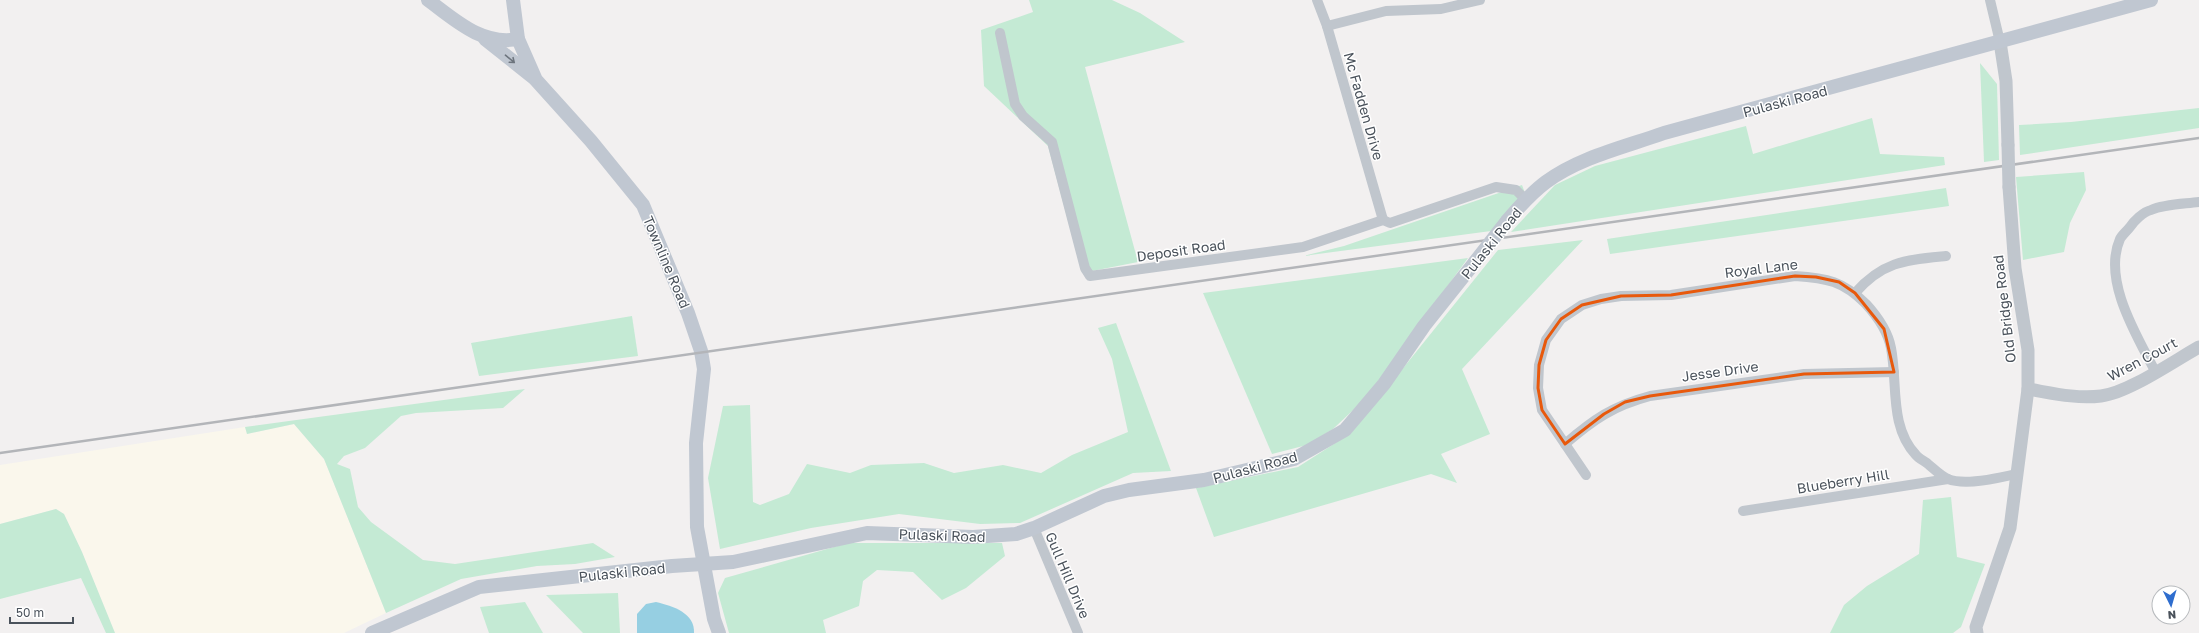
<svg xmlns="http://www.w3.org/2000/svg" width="2199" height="633" font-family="'Golos Text',sans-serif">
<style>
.commercial{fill:#faf7ec}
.green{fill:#c4ead4}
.water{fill:#96cfe2}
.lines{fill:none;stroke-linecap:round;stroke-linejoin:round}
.minor{stroke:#c0c6cd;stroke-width:10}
.tertiary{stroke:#c0c6cd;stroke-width:13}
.secondary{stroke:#c0c7d1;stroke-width:14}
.rail{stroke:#b3b5b9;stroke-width:2.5}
.tertiary-bridge{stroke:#c0c6cd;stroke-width:13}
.secondary-bridge{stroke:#c0c7d1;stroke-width:14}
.oneway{stroke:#6d757e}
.marked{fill:none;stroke:#e8590c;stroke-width:3;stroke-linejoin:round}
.labels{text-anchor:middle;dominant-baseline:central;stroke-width:3;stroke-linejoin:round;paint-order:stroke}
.street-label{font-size:14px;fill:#4a525b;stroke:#fff}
</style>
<rect width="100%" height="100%" fill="#f2f0f0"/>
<polygon class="commercial" points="294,424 324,459 386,613 344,633 115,633 82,552 64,514 56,509 0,524 0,465 245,427 247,434"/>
<g class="green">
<polygon points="1029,0 1112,0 1140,13 1185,42 1085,67 1138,262 1082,273 1048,146 984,86 981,30 1033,12"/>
<polygon points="1980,63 1997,84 1999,160 1984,162"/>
<polygon points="2199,108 2199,128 2020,155 2019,125 2071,122"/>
<polygon points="1872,118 1880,154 1944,157 1945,165 1511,232 1555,185 1595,166 1746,126 1753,154"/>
<polygon points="2084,172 2086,190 2070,223 2064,252 2023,260 2016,177"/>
<polygon points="1522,185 1525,193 1491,231 1303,256 1344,246"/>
<polygon points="1946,188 1949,206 1610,254 1607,239"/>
<polygon points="1583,240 1462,369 1490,434 1441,454 1457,483 1431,474 1214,537 1196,488 1298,467 1351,433 1498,250"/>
<polygon points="1468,258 1366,398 1333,429 1307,445 1272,454 1203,293"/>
<polygon points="632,316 638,356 479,376 471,343"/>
<polygon points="1116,323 1171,471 1133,473 1020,523 980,524 899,514 811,528 720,549 708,478 723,406 750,405 753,502 760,505 789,494 807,464 850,473 871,465 924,463 954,473 1003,465 1041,473 1072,455 1128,432 1112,359 1098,328"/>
<polygon points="525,389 503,408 416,413 401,416 365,448 344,456 337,464 350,469 358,507 371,522 423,560 455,564 593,543 615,557 575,564 537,566 461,579 386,613 324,459 294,424 247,434 245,427"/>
<polygon points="1951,497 1957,557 1985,564 1961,627 1953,633 1830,633 1844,605 1867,586 1919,554 1923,500"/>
<polygon points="56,509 64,514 82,552 115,633 106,633 81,578 0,599 0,524"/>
<polygon points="848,543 1002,543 1005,556 966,588 942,600 913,572 877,570 863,581 859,606 823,620 826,633 729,633 718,593 725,578"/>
<polygon points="618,593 620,633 583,633 546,595"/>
<polygon points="525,602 543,633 489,633 480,607"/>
</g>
<path class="water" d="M656 602C673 606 695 613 694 633H637V614L646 604Z"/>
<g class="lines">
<g class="minor">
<polyline points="1317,0 1327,26 1383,220"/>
<polyline points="1990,0 2000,42"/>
<polyline points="1327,26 1386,11 1441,9 1480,0"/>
<polyline points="1000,33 1015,104 1023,116 1052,142 1085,268 1090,276 1303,247 1383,220 1390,223 1496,187 1516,190 1526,200"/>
<path d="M1855 293C1883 261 1906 260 1946 256"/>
<path d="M2155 371C2137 336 2102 280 2120 239 2122 235 2127 231 2130 227 2134 221 2143 212 2151 210 2165 204 2184 204 2199 202"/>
<path d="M1565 444C1594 419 1613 406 1650 396L1804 374 1894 372"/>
<path d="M1586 475 1542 410 1538 388 1539 365 1546 340 1561 319 1582 305 1601 299 1621 296 1671 295 1795 276C1827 278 1843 281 1866 304 1877 316 1888 332 1891 348 1898 384 1889 426 1916 455 1919 459 1925 461 1928 464 1934 469 1941 476 1948 479 1965 486 1999 478 2016 474"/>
<polyline points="1743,511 1948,479"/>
<polyline points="1034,528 1078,633"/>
</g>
<g class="tertiary">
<polyline points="2000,42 2006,81 2008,145"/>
<path d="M2028 389C2052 393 2076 399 2101 396 2128 393 2174 361 2199 347"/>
<polyline points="1977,633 1976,627 2010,528 2028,389 2028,350 2015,268 2009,187"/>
</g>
<g class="secondary">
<path d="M428 0C455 20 482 46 518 39"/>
<polyline points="513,0 518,39 536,80 591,141 643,205 688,313 701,351 704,369 696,443 697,527 714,619 719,633"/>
<polyline points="485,39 534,78"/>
<path d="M1507 221C1518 208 1531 193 1546 182 1580 157 1625 147 1664 133L2151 0"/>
<polyline points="372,633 479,587 672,566 733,562 867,533 973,537 1016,534 1034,528 1104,496 1129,490 1204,480 1294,459 1345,430 1384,384 1424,326 1475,262"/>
</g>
<polyline class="rail" points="0,453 2199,138"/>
<polyline class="tertiary-bridge" points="2008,145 2009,187"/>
<polyline class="secondary-bridge" points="1475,262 1507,221"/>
</g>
<defs><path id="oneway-shaft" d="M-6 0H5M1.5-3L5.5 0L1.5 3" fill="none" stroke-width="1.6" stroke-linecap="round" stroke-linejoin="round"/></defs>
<use class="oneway" href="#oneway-shaft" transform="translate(510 59) rotate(40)"/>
<path class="marked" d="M1795 276 1816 277 1839 282 1855 293 1884 329 1894 372 1804 374 1650 396 1625 402 1604 414 1565 444 1542 410 1538 388 1539 365 1546 340 1561 319 1582 305 1621 296 1671 295Z"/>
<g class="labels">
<g class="street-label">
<text transform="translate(1785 101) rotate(-15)">Pulaski Road</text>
<text transform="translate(1364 106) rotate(74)">Mc Fadden Drive</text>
<text transform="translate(1491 243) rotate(-51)">Pulaski Road</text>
<text transform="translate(1181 250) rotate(-8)">Deposit Road</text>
<text transform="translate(667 262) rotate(67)">Townline Road</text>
<text transform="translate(1761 268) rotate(-7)">Royal Lane</text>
<text transform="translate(2004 309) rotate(-97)">Old Bridge Road</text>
<text transform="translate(2142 359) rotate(-28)">Wren Court</text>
<text transform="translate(1720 371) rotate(-8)">Jesse Drive</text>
<text transform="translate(1255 467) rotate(-15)">Pulaski Road</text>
<text transform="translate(1843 481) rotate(-9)">Blueberry Hill</text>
<text transform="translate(942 535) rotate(2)">Pulaski Road</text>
<text transform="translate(622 572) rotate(-6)">Pulaski Road</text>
<text transform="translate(1068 575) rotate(67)">Gull Hill Drive</text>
</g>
</g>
<g transform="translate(2171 605) rotate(175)"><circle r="19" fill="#ffffff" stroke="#b7babd"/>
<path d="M0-3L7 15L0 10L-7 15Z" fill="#2e6dce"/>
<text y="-6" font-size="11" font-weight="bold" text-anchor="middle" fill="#4a525b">N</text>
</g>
<path d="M10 617v6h63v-6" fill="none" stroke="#4a525b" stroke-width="2"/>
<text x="16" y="617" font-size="12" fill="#4a525b" stroke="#ffffff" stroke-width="3" paint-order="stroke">50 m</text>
</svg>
